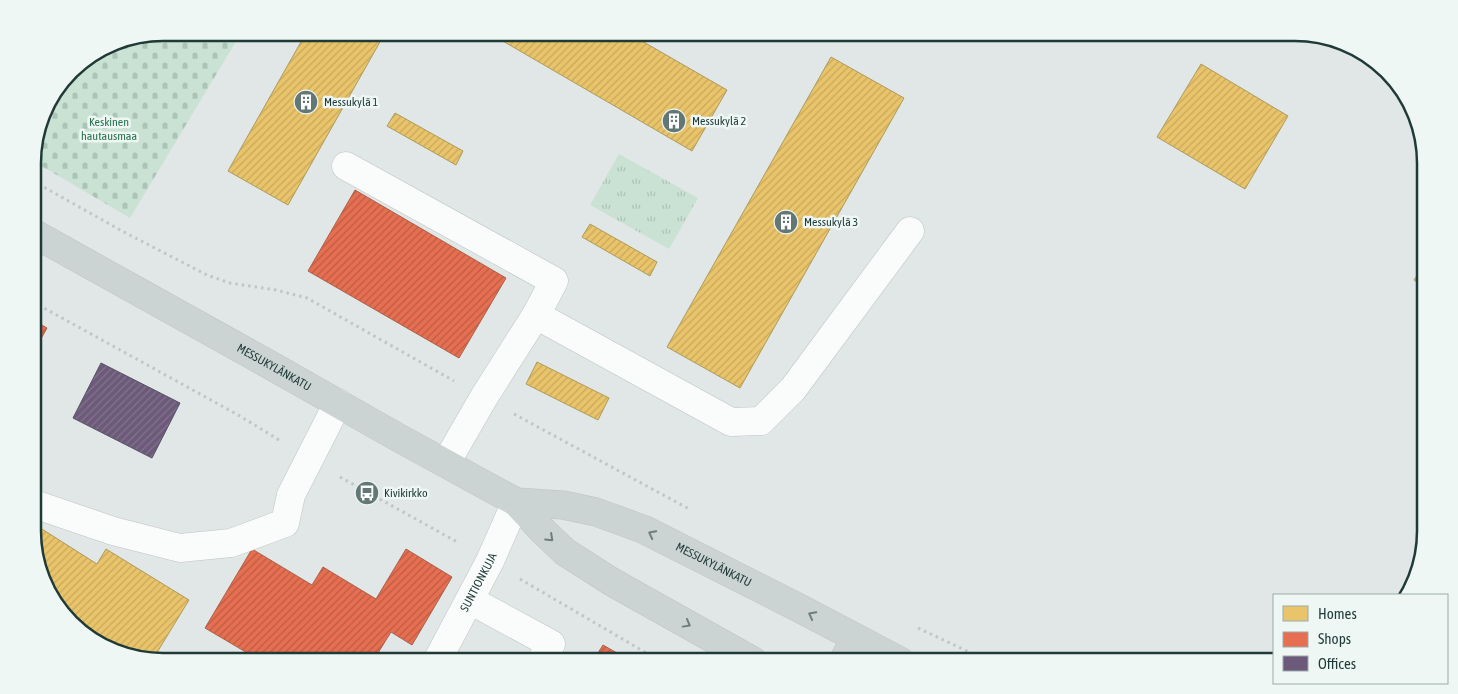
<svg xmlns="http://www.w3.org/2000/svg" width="1458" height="694" font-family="'Asap Condensed',sans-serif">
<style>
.grass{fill:url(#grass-tufts)}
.cemetery{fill:url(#cemetery-stones)}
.homes{fill:url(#homes-hatch);stroke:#ac9b5b}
.shops{fill:url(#shops-hatch);stroke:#ab5f49}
.offices{fill:url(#offices-hatch);stroke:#565066}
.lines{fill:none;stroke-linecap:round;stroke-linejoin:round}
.minor-casing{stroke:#bec4c3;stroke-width:29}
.major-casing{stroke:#bbc4c3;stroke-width:29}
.path{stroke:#bfc7c6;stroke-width:3;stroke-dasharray:2.5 4;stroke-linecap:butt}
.minor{stroke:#fafbfb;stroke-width:28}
.major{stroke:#ccd4d3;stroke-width:28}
.oneway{stroke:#6d7f7d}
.labels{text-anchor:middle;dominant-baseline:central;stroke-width:5;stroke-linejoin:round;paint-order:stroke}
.poi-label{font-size:12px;fill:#1f3a37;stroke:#eef7f4;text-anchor:start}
.park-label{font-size:12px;fill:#277350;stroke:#eef7f4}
.street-label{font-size:12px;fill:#1f3a37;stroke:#eef7f4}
.rim{fill:none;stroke:#1f3a37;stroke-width:2.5}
</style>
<defs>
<pattern id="grass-tufts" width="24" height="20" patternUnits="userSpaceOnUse" patternTransform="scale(1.25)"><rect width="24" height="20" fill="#c9e2d4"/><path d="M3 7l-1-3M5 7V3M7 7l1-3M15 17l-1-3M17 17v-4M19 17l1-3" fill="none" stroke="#acc3b7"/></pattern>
<pattern id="cemetery-stones" width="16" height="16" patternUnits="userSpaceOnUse" patternTransform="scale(1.25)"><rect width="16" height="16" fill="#c9e2d4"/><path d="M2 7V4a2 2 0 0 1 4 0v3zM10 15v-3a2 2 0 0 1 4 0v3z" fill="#acc3b7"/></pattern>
<pattern id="homes-hatch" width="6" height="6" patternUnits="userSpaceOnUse" patternTransform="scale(1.25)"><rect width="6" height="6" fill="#e9c46a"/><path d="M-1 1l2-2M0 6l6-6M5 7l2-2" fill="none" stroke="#c7a95c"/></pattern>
<pattern id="shops-hatch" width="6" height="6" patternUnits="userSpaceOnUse" patternTransform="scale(1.25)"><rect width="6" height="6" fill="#e76f51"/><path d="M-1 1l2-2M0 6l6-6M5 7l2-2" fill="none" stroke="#bb5c44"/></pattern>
<pattern id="offices-hatch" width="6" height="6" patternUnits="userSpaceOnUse" patternTransform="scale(1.25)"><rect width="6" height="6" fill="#6d597a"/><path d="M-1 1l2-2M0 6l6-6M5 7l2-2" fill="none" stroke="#81748c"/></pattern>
</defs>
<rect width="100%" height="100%" fill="#e1e7e6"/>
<polygon class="grass" points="619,154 698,198 669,249 590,205"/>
<polygon class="cemetery" points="164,33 241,33 130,218 33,161 33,155 46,106 77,65 114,42"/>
<g class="homes">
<polygon points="306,33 385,33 288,205 228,171"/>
<polygon points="489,33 628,33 727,90 692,151"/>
<polygon points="831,57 904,98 740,388 667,347"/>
<polygon points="1201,64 1288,116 1245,189 1157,137"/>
<polygon points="395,113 463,151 456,165 387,126"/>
<polygon points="590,224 657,262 650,276 582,237"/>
<polygon points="1425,264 1425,288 1414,280"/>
<polygon points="537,362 609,398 598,420 526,384"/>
<polygon points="34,524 97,564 106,549 189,600 153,659 129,655 71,619 60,610 34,548"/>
</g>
<g class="shops">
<polygon points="355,190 506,278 459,358 308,271"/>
<polygon points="33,320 47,328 33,353"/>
<polygon points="252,549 312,585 323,567 376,599 406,549 452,577 412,645 391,632 373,661 261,661 205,628"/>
<polygon points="603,645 631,661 593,661"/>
</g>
<polygon class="offices" points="101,363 180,403 152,458 73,418"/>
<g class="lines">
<g class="minor-casing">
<g id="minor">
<polyline points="346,166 554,281 536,315"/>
<polyline points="446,463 484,397 536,315 731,422 761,421 793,389 910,231"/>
<polyline points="34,504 113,531 180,548 231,543 285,523 291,495 338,403"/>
<polyline points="470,600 551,644 541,661"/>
<path id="s1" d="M437 661 490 561 516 502"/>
</g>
</g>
<g class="major-casing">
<g id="major">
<path id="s2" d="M33 233 270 365 399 438 516 502 544 532 565 552 612 582 753 661"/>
<path id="s3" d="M516 502 563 505 596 512 645 530 801 609 900 661"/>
<polyline points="843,661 856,638"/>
</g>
</g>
<g class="path">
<polyline points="33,181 122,231 207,275 230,283 276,290 307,298 454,381"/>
<polyline points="33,302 240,416 279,440"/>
<polyline points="514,414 691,510"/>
<polyline points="340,477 459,543"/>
<polyline points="520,579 660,661"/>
<polyline points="918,628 988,661"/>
</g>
<use href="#minor" class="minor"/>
<use href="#major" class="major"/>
</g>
<defs><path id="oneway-chevron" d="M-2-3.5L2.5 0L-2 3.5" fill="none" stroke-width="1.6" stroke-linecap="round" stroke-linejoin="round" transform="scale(1.25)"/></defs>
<g class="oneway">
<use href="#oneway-chevron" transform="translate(652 534) rotate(-153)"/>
<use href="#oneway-chevron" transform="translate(550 538) rotate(43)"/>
<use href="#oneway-chevron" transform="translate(812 615) rotate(-152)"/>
<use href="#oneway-chevron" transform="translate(687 624) rotate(29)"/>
</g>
<defs>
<g id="building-disc" transform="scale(1.25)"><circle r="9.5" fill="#637774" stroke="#eef7f4"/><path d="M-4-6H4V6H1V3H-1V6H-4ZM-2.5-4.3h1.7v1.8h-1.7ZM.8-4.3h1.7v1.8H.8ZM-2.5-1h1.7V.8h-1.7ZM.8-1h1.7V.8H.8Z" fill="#fff"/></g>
<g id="bus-disc" transform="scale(1.25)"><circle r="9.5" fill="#637774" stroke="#eef7f4"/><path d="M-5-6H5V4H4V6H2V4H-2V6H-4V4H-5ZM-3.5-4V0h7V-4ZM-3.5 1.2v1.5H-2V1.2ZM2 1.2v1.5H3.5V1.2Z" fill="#fff"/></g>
</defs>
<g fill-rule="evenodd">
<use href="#building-disc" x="306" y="102"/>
<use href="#building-disc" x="674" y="121"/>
<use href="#building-disc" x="786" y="222"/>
<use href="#bus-disc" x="367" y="493"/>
</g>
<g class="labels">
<g class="poi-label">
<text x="324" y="102">Messukylä 1</text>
<text x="692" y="121">Messukylä 2</text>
<text x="804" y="222">Messukylä 3</text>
<text x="384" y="493">Kivikirkko</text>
</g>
<g class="park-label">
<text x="109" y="122">Keskinen<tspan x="109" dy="14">hautausmaa</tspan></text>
</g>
<g class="street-label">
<text stroke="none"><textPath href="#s2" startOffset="276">MESSUKYLÄNKATU</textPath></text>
<text stroke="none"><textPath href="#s3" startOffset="210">MESSUKYLÄNKATU</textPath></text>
<text stroke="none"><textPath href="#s1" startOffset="89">SUNTIONKUJA</textPath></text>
</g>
</g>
<path d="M0 0H1458V694H0ZM163 41H1295A122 122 0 0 1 1417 163V531A122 122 0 0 1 1295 653H163A122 122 0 0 1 41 531V163A122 122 0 0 1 163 41Z" fill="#eef7f4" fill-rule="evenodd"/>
<path class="rim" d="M163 41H1295A122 122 0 0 1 1417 163V531A122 122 0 0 1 1295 653H163A122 122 0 0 1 41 531V163A122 122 0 0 1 163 41Z"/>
<rect x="1273" y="594" width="175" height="90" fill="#eef7f4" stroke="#9baba8"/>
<rect x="1283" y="606" width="25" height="15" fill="#e9c46a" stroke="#9baba8"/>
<text x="1318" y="619" font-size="15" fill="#1f3a37">Homes</text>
<rect x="1283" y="632" width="25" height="15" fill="#e76f51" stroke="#9baba8"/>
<text x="1318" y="644" font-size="15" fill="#1f3a37">Shops</text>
<rect x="1283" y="656" width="25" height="15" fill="#6d597a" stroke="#9baba8"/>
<text x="1318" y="669" font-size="15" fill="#1f3a37">Offices</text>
</svg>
